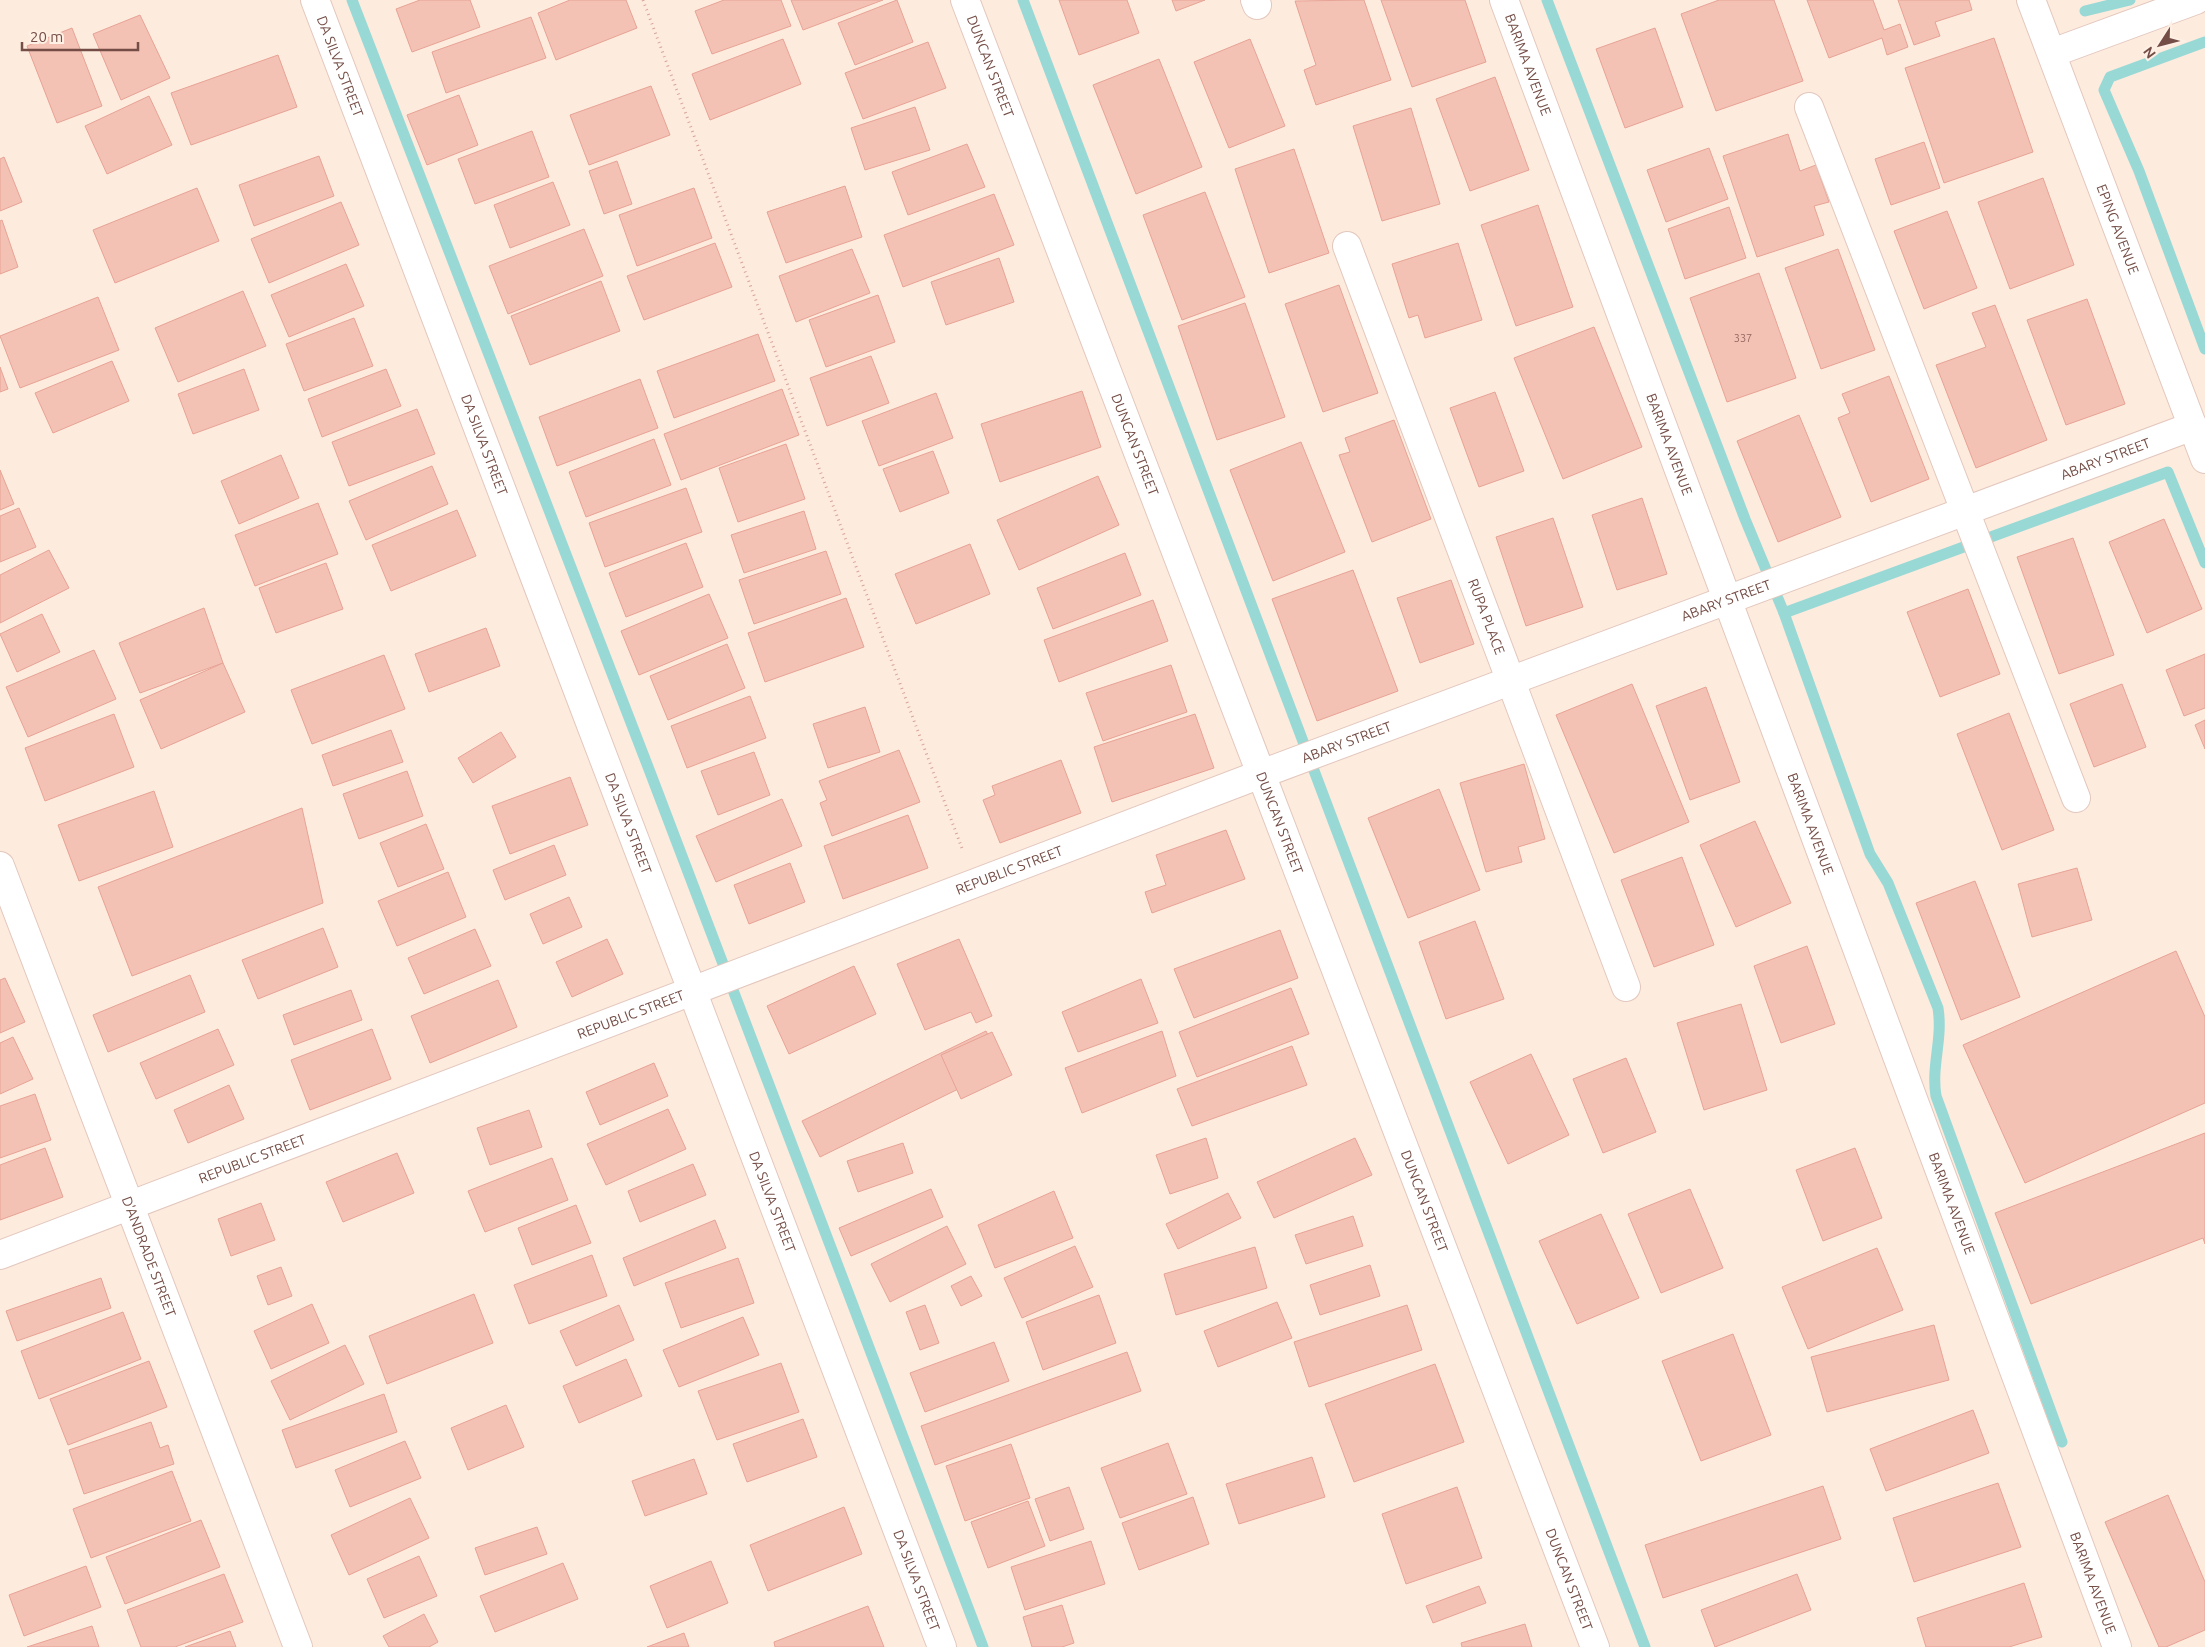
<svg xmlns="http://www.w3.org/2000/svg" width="2205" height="1647" font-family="Ubuntu,sans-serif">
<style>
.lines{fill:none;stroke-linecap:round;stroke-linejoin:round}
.stream{stroke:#98d9d6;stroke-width:11}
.building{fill:#f4c1b5;stroke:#e7a394}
.minor-casing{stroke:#e3c7bd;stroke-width:30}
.tertiary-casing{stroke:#e3c7bd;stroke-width:30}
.path{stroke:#d8a498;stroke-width:3;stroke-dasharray:1 4;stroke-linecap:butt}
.minor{stroke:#fff;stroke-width:28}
.tertiary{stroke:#fff;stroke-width:28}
.labels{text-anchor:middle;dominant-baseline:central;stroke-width:4;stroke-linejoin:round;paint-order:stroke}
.number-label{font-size:11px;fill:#946a62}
.street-label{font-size:14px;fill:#744d46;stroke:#fff0e5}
</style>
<rect width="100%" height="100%" fill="#fdebde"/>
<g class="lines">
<g class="stream">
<polyline points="352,0 650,772 983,1647"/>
<polyline points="1023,0 1645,1647"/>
<polyline points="1547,0 1745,519 1784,613"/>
<polyline points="2085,11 2130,0"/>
<polyline points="2205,42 2110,77 2104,90 2139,171 2205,349"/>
<path d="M2062 1442 1936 1096C1931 1065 1943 1040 1938 1008L1888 883 1870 854 1784 613 2168 472 2205 563"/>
</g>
</g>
<g class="building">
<polygon points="420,0 470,0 480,27 412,52 396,9"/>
<polygon points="570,0 626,0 637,28 556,60 538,13"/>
<polygon points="724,0 781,0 791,26 712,54 695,11"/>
<polygon points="791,0 883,0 803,30"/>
<polygon points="897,0 913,42 855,65 838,23"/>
<polygon points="1059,0 1127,0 1139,33 1079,55"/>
<polygon points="1172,0 1205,0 1176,11"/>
<polygon points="1364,0 1391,80 1316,105 1304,70 1316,65 1295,1"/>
<polygon points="1381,0 1465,0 1486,62 1412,87"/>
<polygon points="1719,0 1774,0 1803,81 1716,111 1681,14"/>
<polygon points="1807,0 1873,0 1884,30 1900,24 1908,47 1887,55 1882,38 1829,58"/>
<polygon points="1898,0 1969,0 1972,10 1935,22 1940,36 1914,45"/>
<polygon points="140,15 170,78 121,100 93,34"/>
<polygon points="531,17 546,58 446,93 432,52"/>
<polygon points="72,28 102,106 57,123 27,46"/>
<polygon points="1655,28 1683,107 1625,128 1596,49"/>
<polygon points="1994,38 2033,152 1944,183 1905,68"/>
<polygon points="783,39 801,84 710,120 692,74"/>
<polygon points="1250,39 1285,126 1229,148 1194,62"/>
<polygon points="928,42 946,88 863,119 845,73"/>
<polygon points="278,55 297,107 191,145 171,93"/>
<polygon points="1159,59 1202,167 1136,194 1093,85"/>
<polygon points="1495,77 1529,170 1470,191 1436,99"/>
<polygon points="651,86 670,135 589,165 570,115"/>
<polygon points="459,95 478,145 427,165 407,115"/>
<polygon points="149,96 172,145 107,174 85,126"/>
<polygon points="915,107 930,150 865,170 851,128"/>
<polygon points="1411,108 1440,204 1382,221 1353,126"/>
<polygon points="532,131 549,177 475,204 458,159"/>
<polygon points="1788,134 1800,171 1816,165 1829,202 1814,206 1824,235 1757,257 1723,156"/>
<polygon points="1924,142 1940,188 1891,205 1875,159"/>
<polygon points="967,144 985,187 908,215 892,172"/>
<polygon points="1709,148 1728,199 1666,222 1647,170"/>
<polygon points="1294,149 1329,253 1269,273 1235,169"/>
<polygon points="319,156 334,196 254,226 239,185"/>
<polygon points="4,157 22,202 0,211 0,159"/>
<polygon points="617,161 632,204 604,214 589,171"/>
<polygon points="2043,178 2074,265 2010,289 1978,202"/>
<polygon points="553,182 570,225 510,248 494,205"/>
<polygon points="845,186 862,237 786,263 767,212"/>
<polygon points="197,188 219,241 115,283 93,230"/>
<polygon points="694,188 712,238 637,266 619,215"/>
<polygon points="1205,192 1245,297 1182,320 1143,215"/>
<polygon points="994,194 1014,245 903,287 884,235"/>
<polygon points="341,202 359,245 269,283 251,239"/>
<polygon points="1538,205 1573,307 1516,326 1481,225"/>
<polygon points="1729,207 1746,258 1685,279 1668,229"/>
<polygon points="1947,211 1977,288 1924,309 1894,231"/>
<polygon points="2,220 18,267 0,274 0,221"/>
<polygon points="584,229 603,276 508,314 489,266"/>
<polygon points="715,243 732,287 644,320 627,276"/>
<polygon points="1458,243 1482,320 1425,338 1418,315 1409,318 1392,264"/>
<polygon points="852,249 870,293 796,322 779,276"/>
<polygon points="1838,249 1875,350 1821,369 1785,268"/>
<polygon points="999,258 1014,302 946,325 931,282"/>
<polygon points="346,264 364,306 289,337 271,295"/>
<polygon points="1759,273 1796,378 1727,402 1690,298"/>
<polygon points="601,281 620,331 530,365 511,316"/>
<polygon points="1339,285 1378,393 1323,412 1285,304"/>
<polygon points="243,291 266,346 178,382 155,328"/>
<polygon points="878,295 895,342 826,367 809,320"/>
<polygon points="98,297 119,350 20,388 0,336"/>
<polygon points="2087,299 2125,404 2066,425 2027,320"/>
<polygon points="1245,303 1285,417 1217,440 1178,326"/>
<polygon points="1995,305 2047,440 1976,468 1936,365 1986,347 1972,313"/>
<polygon points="354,318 373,366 304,391 286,344"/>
<polygon points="1594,327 1642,447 1563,479 1514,358"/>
<polygon points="758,334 775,381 674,418 657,371"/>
<polygon points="871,356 889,403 827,426 810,378"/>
<polygon points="112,361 129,401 53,433 35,393"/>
<polygon points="0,367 8,389 0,392"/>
<polygon points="244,369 259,410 193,434 178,394"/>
<polygon points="386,369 401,406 322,437 308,399"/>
<polygon points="1889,376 1929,479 1871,502 1838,418 1850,413 1842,394"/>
<polygon points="640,379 658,428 557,466 539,417"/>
<polygon points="782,389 799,435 681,480 664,434"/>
<polygon points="1082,391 1101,447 1000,482 981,424"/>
<polygon points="1495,392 1524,471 1479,487 1450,408"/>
<polygon points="936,393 953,438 879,466 862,421"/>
<polygon points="417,409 435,454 349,486 332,442"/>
<polygon points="1799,415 1841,517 1778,542 1737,441"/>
<polygon points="1394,420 1431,519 1372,542 1339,455 1350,452 1345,438"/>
<polygon points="654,439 671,485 586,517 569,472"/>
<polygon points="1301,442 1345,552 1273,581 1230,470"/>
<polygon points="786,444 805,499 738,522 719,468"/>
<polygon points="933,451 949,493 900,512 883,469"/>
<polygon points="281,455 299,498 239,524 221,481"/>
<polygon points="432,466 448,504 366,540 349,501"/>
<polygon points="0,470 14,504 0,510"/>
<polygon points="1098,476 1119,525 1019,570 997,520"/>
<polygon points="686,488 702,532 605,567 589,523"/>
<polygon points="1642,498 1667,574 1617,590 1592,515"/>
<polygon points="318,503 338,554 255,586 235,535"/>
<polygon points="19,508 36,547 0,562 0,516"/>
<polygon points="457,510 476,556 391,591 372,545"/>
<polygon points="804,511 816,549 744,573 731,535"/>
<polygon points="1553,518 1583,607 1526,626 1496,537"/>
<polygon points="2164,519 2202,609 2147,633 2109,542"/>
<polygon points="2073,538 2114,655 2059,674 2017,557"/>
<polygon points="686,543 703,587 626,617 609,573"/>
<polygon points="970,544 990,594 916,624 895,574"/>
<polygon points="49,550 69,588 0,623 0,575"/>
<polygon points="826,551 841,594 754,624 739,580"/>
<polygon points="1125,553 1141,595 1053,629 1037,588"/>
<polygon points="326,563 343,609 276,633 259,588"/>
<polygon points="1353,570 1398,691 1317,721 1272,599"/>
<polygon points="1451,580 1474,644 1420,663 1397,598"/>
<polygon points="1968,589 2000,674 1940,697 1907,612"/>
<polygon points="709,594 728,638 639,675 621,631"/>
<polygon points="846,598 864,647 765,682 748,633"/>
<polygon points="1153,600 1168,641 1059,682 1044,640"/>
<polygon points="204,608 223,663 140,693 119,643"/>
<polygon points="42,614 60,652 17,672 0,634"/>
<polygon points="486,628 500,666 429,692 415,654"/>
<polygon points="727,644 745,688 668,720 650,676"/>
<polygon points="94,650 116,699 28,737 6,687"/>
<polygon points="2205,654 2205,708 2184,716 2166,670"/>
<polygon points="384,655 405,709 312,744 291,690"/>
<polygon points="223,663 245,712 161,749 140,700"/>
<polygon points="1171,665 1187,712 1103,741 1086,693"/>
<polygon points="1632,684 1689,822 1614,853 1556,715"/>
<polygon points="2122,684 2146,747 2094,767 2070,704"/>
<polygon points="1706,687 1740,782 1690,800 1656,706"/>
<polygon points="750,696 766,738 687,768 671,726"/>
<polygon points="865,707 880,752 828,768 813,724"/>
<polygon points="2009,713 2054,830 2002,850 1957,734"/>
<polygon points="114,714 134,767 45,801 25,748"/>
<polygon points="1195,714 1214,768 1112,802 1094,747"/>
<polygon points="2205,720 2205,749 2195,725"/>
<polygon points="391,730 403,762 333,786 322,755"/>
<polygon points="501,732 516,757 473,783 458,758"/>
<polygon points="899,750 920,802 832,836 820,803 827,800 819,781"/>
<polygon points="754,752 770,795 718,815 701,771"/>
<polygon points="1061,760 1081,813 1000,843 983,800 995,795 992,786"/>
<polygon points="1524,764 1545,839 1518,847 1522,862 1486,872 1460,783"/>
<polygon points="407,771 423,816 359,839 343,794"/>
<polygon points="570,777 588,825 510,854 492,806"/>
<polygon points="1439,789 1480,890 1408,918 1368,818"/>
<polygon points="154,791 173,847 79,881 58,825"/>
<polygon points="782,799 802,846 716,882 696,836"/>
<polygon points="302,808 323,903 132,976 98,887"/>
<polygon points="908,815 928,868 843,899 824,846"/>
<polygon points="1755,821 1791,903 1736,927 1700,845"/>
<polygon points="426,824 444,869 398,887 380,843"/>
<polygon points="1226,830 1245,879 1152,913 1145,892 1166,885 1156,855"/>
<polygon points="554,845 566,875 505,900 493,870"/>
<polygon points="1682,857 1714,945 1654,967 1621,880"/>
<polygon points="790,863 805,902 749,924 734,885"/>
<polygon points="2077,868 2092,920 2032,937 2018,884"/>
<polygon points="448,872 466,917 397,946 378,901"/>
<polygon points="1975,881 2020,997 1961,1020 1916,903"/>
<polygon points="569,897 582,927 543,944 530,914"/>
<polygon points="1475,921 1504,999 1446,1019 1419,942"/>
<polygon points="323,928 338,967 258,999 242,960"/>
<polygon points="475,929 491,966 424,994 408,958"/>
<polygon points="1280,930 1298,978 1194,1018 1174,969"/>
<polygon points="607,939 623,974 572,997 556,962"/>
<polygon points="959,939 992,1016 976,1023 971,1012 925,1030 897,964"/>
<polygon points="1807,946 1835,1024 1781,1043 1754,966"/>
<polygon points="2176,951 2205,1017 2205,1103 2025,1183 1963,1045"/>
<polygon points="854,966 876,1014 789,1054 767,1006"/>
<polygon points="190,975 205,1012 108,1052 93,1015"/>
<polygon points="5,978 25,1022 0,1033 0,980"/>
<polygon points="1141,979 1158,1023 1078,1052 1062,1012"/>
<polygon points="498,980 517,1027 430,1063 411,1016"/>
<polygon points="1291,988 1309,1034 1197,1077 1179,1032"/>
<polygon points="351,990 362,1020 294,1045 283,1015"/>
<polygon points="1741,1004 1767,1090 1704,1110 1677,1023"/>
<polygon points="218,1029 234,1065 156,1099 140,1063"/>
<polygon points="372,1029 391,1079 310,1110 291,1060"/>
<polygon points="986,1031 1003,1067 820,1157 802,1121"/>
<polygon points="1162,1031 1176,1076 1082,1113 1065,1068"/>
<polygon points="992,1032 1012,1075 961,1099 941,1055"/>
<polygon points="13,1037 33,1079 0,1094 0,1043"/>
<polygon points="1292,1046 1307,1085 1192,1126 1177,1089"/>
<polygon points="1531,1054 1569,1135 1508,1164 1470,1082"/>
<polygon points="1626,1058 1656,1132 1603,1153 1573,1079"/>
<polygon points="654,1063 668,1096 600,1125 586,1092"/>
<polygon points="229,1085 244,1119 188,1143 174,1110"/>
<polygon points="35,1094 51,1140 0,1158 0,1106"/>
<polygon points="668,1109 686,1149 606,1185 587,1144"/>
<polygon points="529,1110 542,1147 490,1165 477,1128"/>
<polygon points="2205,1133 2205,1244 2203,1238 2031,1304 1995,1213"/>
<polygon points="1206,1138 1218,1178 1170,1194 1156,1155"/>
<polygon points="1355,1138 1372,1175 1274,1218 1257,1182"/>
<polygon points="903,1143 913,1173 858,1192 847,1161"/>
<polygon points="45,1148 63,1197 0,1220 0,1165"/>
<polygon points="1855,1148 1882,1218 1823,1241 1796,1170"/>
<polygon points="397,1153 414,1193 343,1222 326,1182"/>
<polygon points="552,1158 568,1200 485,1232 468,1191"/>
<polygon points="693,1164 706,1195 640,1222 628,1191"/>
<polygon points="931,1189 943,1217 851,1256 839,1228"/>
<polygon points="1690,1189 1723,1268 1661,1293 1628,1214"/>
<polygon points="1054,1191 1073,1238 995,1268 978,1225"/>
<polygon points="1228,1193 1241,1218 1178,1249 1166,1224"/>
<polygon points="261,1203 275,1240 231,1256 218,1219"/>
<polygon points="576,1205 591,1243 532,1265 518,1228"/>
<polygon points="1601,1214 1639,1298 1577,1324 1539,1241"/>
<polygon points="1353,1216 1363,1246 1306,1264 1295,1235"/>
<polygon points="715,1220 726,1248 634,1286 623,1258"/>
<polygon points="947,1226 966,1264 890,1302 871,1264"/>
<polygon points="1075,1246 1093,1287 1022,1318 1004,1278"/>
<polygon points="1255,1247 1267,1288 1176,1315 1164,1274"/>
<polygon points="1877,1248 1903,1310 1808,1349 1782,1287"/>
<polygon points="592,1255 607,1296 529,1324 514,1285"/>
<polygon points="738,1258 754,1303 681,1328 665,1283"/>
<polygon points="1370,1265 1380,1296 1320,1315 1310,1285"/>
<polygon points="281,1267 292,1296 268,1305 257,1276"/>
<polygon points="971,1276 982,1296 961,1306 951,1286"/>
<polygon points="101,1278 111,1308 17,1341 6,1311"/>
<polygon points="474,1294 493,1343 387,1384 369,1336"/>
<polygon points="1099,1295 1116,1343 1043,1370 1026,1322"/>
<polygon points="1277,1302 1292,1338 1218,1367 1204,1331"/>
<polygon points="312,1304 329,1343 271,1369 254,1331"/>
<polygon points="619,1305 634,1340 576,1366 560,1331"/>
<polygon points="925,1305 939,1343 920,1350 906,1312"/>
<polygon points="1407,1305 1422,1350 1309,1387 1294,1342"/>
<polygon points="123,1312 141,1359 39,1399 21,1351"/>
<polygon points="743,1317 759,1355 679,1387 663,1350"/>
<polygon points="1934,1325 1949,1380 1827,1412 1811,1357"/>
<polygon points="1733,1334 1771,1435 1701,1461 1662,1361"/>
<polygon points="994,1342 1009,1381 925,1412 910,1373"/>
<polygon points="345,1345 364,1384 290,1420 271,1381"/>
<polygon points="1127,1352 1141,1391 935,1465 921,1426"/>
<polygon points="626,1359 642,1396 579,1423 563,1386"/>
<polygon points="149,1361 167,1407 68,1445 50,1399"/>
<polygon points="781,1363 799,1412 717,1440 698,1391"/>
<polygon points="1435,1364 1464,1442 1354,1482 1325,1404"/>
<polygon points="384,1394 397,1432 296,1468 282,1430"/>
<polygon points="506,1405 524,1447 468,1470 451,1428"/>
<polygon points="1973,1410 1989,1453 1886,1491 1870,1449"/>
<polygon points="803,1419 817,1457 747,1482 733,1444"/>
<polygon points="151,1422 160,1448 168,1445 174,1464 84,1494 69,1450"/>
<polygon points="405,1441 421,1478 350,1507 335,1470"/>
<polygon points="1168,1443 1187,1494 1120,1518 1101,1468"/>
<polygon points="1011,1444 1030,1498 965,1521 946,1466"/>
<polygon points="1312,1457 1325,1497 1239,1524 1226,1484"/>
<polygon points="694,1459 707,1494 645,1516 632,1481"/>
<polygon points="172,1471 191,1521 91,1558 73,1509"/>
<polygon points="1998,1483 2021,1547 1914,1582 1893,1518"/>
<polygon points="1823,1486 1841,1539 1663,1598 1645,1545"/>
<polygon points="1069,1487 1084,1529 1050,1541 1035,1499"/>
<polygon points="1457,1487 1482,1558 1406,1584 1382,1514"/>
<polygon points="2168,1495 2205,1582 2205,1630 2166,1647 2159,1647 2105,1522"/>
<polygon points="1193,1497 1209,1544 1139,1570 1122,1523"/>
<polygon points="410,1498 429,1538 349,1575 331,1535"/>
<polygon points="1028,1501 1045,1546 988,1568 971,1522"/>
<polygon points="844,1507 862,1554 768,1591 750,1545"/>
<polygon points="201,1520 220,1567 125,1604 106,1557"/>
<polygon points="537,1527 547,1554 485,1575 475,1548"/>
<polygon points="1091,1541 1105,1584 1025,1610 1011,1567"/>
<polygon points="419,1556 437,1596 384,1618 367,1579"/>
<polygon points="711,1561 728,1603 667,1628 650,1586"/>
<polygon points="563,1563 578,1599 495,1632 480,1596"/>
<polygon points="86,1566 101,1607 24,1636 9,1595"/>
<polygon points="224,1574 243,1622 175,1647 141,1647 127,1610"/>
<polygon points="1797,1574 1811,1610 1715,1647 1701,1610"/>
<polygon points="2024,1583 2042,1637 2009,1647 1926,1647 1917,1618"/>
<polygon points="1479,1586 1486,1603 1433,1623 1426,1606"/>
<polygon points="1062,1605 1074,1643 1062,1647 1032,1647 1023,1617"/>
<polygon points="868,1606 884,1647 775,1647 774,1642"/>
<polygon points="424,1614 438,1642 429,1647 389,1647 383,1636"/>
<polygon points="1525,1624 1532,1647 1462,1647 1461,1643"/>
<polygon points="92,1626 99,1647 27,1647"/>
<polygon points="230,1631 236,1647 185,1647"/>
<polygon points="684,1633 689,1647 647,1647"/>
</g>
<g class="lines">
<g class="minor-casing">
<g id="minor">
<path id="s1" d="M315 0 942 1647"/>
<polyline points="1255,0 1257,5"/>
<path id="s2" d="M1504 0 2117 1647"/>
<path id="s3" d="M2031 0 2205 459"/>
<polyline points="2052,53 2196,0"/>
<polyline points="1809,107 2076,798"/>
<path id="s4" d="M1347 246 1626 987"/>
<path id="s5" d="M0 866 298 1647"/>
<path id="s6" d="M0 1255 1261 774 2193 426"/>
</g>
</g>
<g class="tertiary-casing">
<g id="tertiary">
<path id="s7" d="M965 0 1595 1647"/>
</g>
</g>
<polyline class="path" points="643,0 963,851"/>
<use href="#minor" class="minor"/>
<use href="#tertiary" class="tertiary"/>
</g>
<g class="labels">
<g class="number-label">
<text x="1743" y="338">337</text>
</g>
<g class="street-label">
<text stroke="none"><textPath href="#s2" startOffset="69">BARIMA AVENUE</textPath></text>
<text stroke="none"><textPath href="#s1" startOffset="71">DA SILVA STREET</textPath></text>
<text stroke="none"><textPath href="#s7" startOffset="71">DUNCAN STREET</textPath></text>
<text stroke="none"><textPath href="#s3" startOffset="245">EPING AVENUE</textPath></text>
<text stroke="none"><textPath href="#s2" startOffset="474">BARIMA AVENUE</textPath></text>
<text stroke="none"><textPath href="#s1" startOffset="476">DA SILVA STREET</textPath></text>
<text stroke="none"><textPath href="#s7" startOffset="476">DUNCAN STREET</textPath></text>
<text stroke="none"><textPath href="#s6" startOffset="2251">ABARY STREET</textPath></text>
<text stroke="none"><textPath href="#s6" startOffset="1846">ABARY STREET</textPath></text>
<text stroke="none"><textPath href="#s4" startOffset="396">RUPA PLACE</textPath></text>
<text stroke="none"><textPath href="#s6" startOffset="1441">ABARY STREET</textPath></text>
<text stroke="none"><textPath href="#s2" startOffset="879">BARIMA AVENUE</textPath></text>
<text stroke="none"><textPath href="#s1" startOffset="881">DA SILVA STREET</textPath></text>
<text stroke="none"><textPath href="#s7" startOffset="881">DUNCAN STREET</textPath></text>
<text stroke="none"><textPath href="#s6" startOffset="1080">REPUBLIC STREET</textPath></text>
<text stroke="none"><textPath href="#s6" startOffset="675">REPUBLIC STREET</textPath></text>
<text stroke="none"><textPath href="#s6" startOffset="270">REPUBLIC STREET</textPath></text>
<text stroke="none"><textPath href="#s1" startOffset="1286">DA SILVA STREET</textPath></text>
<text stroke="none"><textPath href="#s7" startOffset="1286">DUNCAN STREET</textPath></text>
<text stroke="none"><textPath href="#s2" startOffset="1284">BARIMA AVENUE</textPath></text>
<text stroke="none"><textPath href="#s5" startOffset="418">D'ANDRADE STREET</textPath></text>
<text stroke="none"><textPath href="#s7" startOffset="1691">DUNCAN STREET</textPath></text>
<text stroke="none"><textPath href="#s1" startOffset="1691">DA SILVA STREET</textPath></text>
<text stroke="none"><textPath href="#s2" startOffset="1689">BARIMA AVENUE</textPath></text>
</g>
</g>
<g transform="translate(2160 45) rotate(234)" stroke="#fff0e5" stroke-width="4" paint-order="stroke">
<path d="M0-4L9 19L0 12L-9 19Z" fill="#744d46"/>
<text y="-8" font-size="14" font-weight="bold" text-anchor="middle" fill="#744d46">N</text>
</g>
<path d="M22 42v8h116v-8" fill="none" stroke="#744d46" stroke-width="2.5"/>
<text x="30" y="42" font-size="15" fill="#744d46" stroke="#fff0e5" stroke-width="4" paint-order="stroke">20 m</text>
</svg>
